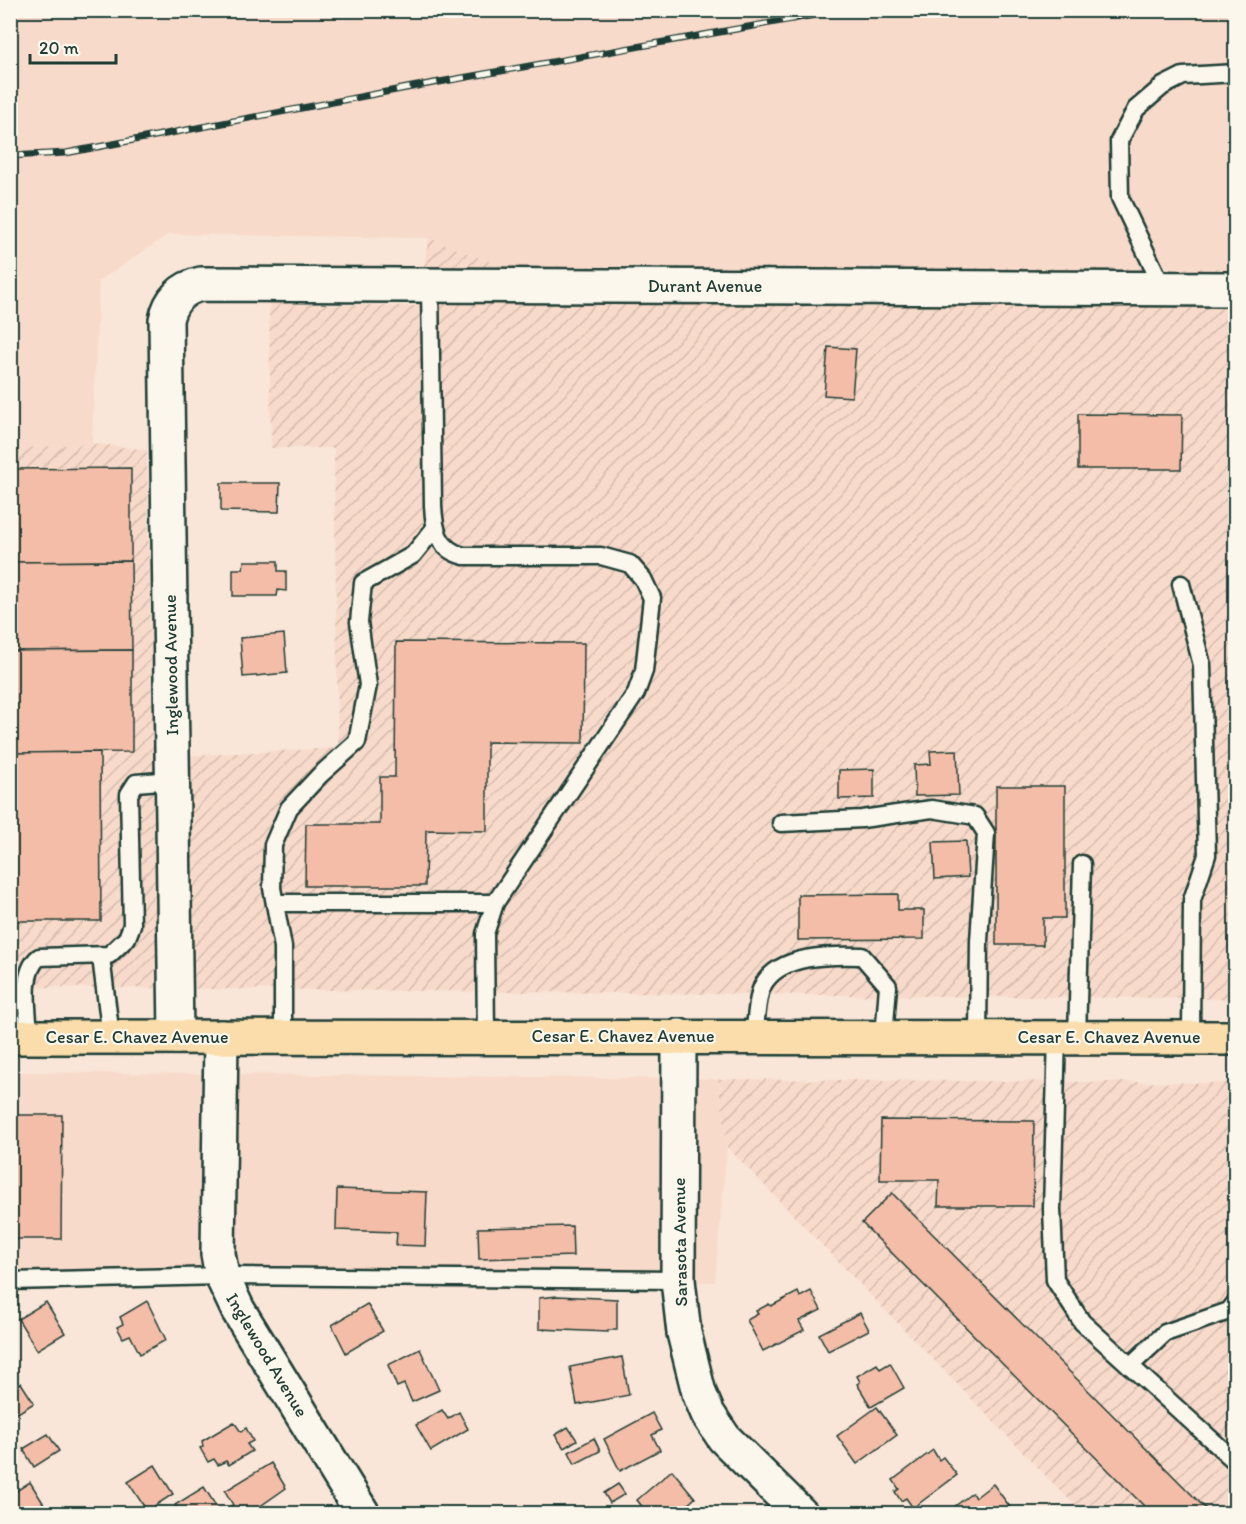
<svg xmlns="http://www.w3.org/2000/svg" width="1246" height="1524" font-family="Itim,sans-serif">
<style>
.built{fill:#f8daca}
.industrial{fill:url(#industrial-furrows)}
.building{fill:#f4bda8;stroke:#1f3d34;stroke-width:1.5}
.lines{fill:none;stroke-linecap:round;stroke-linejoin:round}
.lane-casing{stroke:#1f3d34;stroke-width:21}
.street-casing{stroke:#1f3d34;stroke-width:38}
.primary-casing{stroke:#1f3d34;stroke-width:38}
.lane{stroke:#fbf7ec;stroke-width:16}
.street{stroke:#fbf7ec;stroke-width:33}
.primary{stroke:#faddab;stroke-width:33}
.rail-casing{stroke:#1f3d34;stroke-width:7}
.rail{stroke:#fbf7ec;stroke-width:4.5;stroke-dasharray:14;stroke-linecap:butt}
.labels{text-anchor:middle;dominant-baseline:central;stroke-width:4.5;stroke-linejoin:round;paint-order:stroke}
.street-label{font-size:18px;fill:#1f3d34;stroke:#fbf7ec}
</style>
<defs>
<pattern id="industrial-furrows" width="10" height="10" patternUnits="userSpaceOnUse" patternTransform="scale(1.5)"><rect width="10" height="10" fill="#f8daca"/><path d="M-1 1l2-2M0 10L10 0M9 11l2-2" fill="none" stroke="#d4bcae"/></pattern>
</defs>
<rect width="100%" height="100%" fill="#f9e6d8"/>
<filter id="ink" filterUnits="userSpaceOnUse"><feTurbulence type="fractalNoise" baseFrequency=".0167" numOctaves="2"/><feDisplacementMap in="SourceGraphic" scale="12" xChannelSelector="R" yChannelSelector="G"/><feConvolveMatrix kernelMatrix="1 2 1 2 8 2 1 2 1" color-interpolation-filters="sRGB"/></filter>
<g filter="url(#ink)">
<g class="built">
<polygon points="11,11 1235,11 1235,268 501,266 429,238 169,234 99,281 92,443 11,449"/>
<polygon points="11,1072 718,1079 727,1147 715,1282 11,1279"/>
</g>
<g class="industrial">
<polygon points="429,238 501,266 1235,268 1235,999 11,987 11,449 92,443 147,450 153,757 338,748 334,448 271,448 269,303 416,306"/>
<polygon points="718,1079 1235,1083 1235,1513 1082,1513 727,1147"/>
</g>
<g class="building">
<polygon points="828,347 856,349 852,397 824,395"/>
<polygon points="1078,414 1182,415 1181,469 1078,469"/>
<polygon points="131,468 131,561 10,562 10,469"/>
<polygon points="221,483 280,483 279,512 221,511"/>
<polygon points="131,561 132,650 10,651 10,562"/>
<polygon points="244,561 278,561 278,571 286,571 286,591 278,590 277,596 233,596 233,569 243,569"/>
<polygon points="284,634 287,673 243,677 240,638"/>
<polygon points="396,642 584,643 583,743 487,742 487,831 426,830 425,886 305,886 306,824 380,824 380,777 395,777"/>
<polygon points="132,650 132,752 10,753 10,651"/>
<polygon points="957,750 959,795 915,796 914,765 931,764 930,751"/>
<polygon points="100,752 101,921 10,921 10,753"/>
<polygon points="874,769 874,798 839,799 839,770"/>
<polygon points="996,786 1065,786 1065,918 1043,918 1043,945 996,945"/>
<polygon points="966,841 968,877 935,879 933,842"/>
<polygon points="898,894 898,910 924,910 924,939 798,940 798,895"/>
<polygon points="10,1115 62,1115 61,1239 10,1239"/>
<polygon points="881,1120 1034,1121 1033,1206 938,1206 939,1180 880,1180"/>
<polygon points="337,1189 427,1192 425,1246 396,1245 397,1232 336,1230"/>
<polygon points="892,1193 1211,1514 1152,1514 862,1223"/>
<polygon points="572,1226 573,1256 479,1259 478,1228"/>
<polygon points="811,1291 821,1310 799,1321 804,1330 763,1351 747,1320 758,1314 756,1311 769,1304 771,1306 798,1292 800,1297"/>
<polygon points="558,1296 617,1299 617,1330 608,1330 608,1332 539,1329 539,1298"/>
<polygon points="147,1301 166,1340 140,1354 130,1335 123,1338 117,1327 123,1324 120,1317"/>
<polygon points="46,1302 65,1333 37,1350 18,1319"/>
<polygon points="367,1304 383,1331 346,1353 332,1325"/>
<polygon points="860,1313 869,1330 828,1351 819,1334"/>
<polygon points="420,1349 439,1390 412,1402 404,1384 397,1387 388,1365"/>
<polygon points="622,1357 629,1395 577,1405 570,1367"/>
<polygon points="890,1363 904,1388 871,1407 857,1384 860,1382 857,1376 877,1364 880,1369"/>
<polygon points="21,1383 34,1403 10,1418 10,1390"/>
<polygon points="877,1407 897,1435 857,1464 837,1436"/>
<polygon points="442,1410 448,1419 459,1412 468,1429 431,1451 416,1425"/>
<polygon points="652,1413 661,1430 652,1435 660,1450 620,1471 604,1439"/>
<polygon points="234,1422 241,1432 246,1428 253,1441 247,1444 252,1451 229,1465 226,1461 218,1465 214,1459 208,1462 200,1448 203,1447 202,1441"/>
<polygon points="568,1427 577,1440 564,1448 555,1435"/>
<polygon points="48,1434 59,1451 34,1467 23,1449"/>
<polygon points="594,1438 600,1451 575,1464 569,1452"/>
<polygon points="933,1450 939,1460 943,1457 957,1475 913,1508 906,1498 901,1501 895,1492 899,1489 893,1480"/>
<polygon points="271,1463 286,1488 249,1514 233,1514 229,1507 233,1505 225,1491"/>
<polygon points="155,1465 173,1494 147,1511 128,1482"/>
<polygon points="672,1470 695,1498 677,1514 648,1514 637,1500"/>
<polygon points="30,1482 50,1514 10,1514 10,1495"/>
<polygon points="618,1484 625,1494 610,1503 604,1493"/>
<polygon points="993,1484 1010,1507 1002,1514 945,1514 972,1493 975,1498"/>
<polygon points="204,1487 219,1511 215,1514 180,1514 175,1505"/>
<polygon points="493,1507 497,1514 482,1514"/>
<polygon points="289,1508 293,1514 280,1514"/>
</g>
<g class="lines">
<g class="lane-casing">
<g id="lane">
<path d="M430 285 433 505C434 529 438 550 464 556H601L630 564 643 579 652 598 644 671 636 693 495 903 485 934 486 1037"/>
<polyline points="1163,288 1120,198 1119,141 1136,109 1163,86 1183,76 1236,73"/>
<polyline points="1181,584 1202,665 1207,855 1192,900 1191,1037"/>
<polyline points="781,823 862,819 932,809 975,816 986,833 979,941 978,1037"/>
<polyline points="275,903 495,903"/>
<polyline points="101,957 111,1037"/>
<path d="M754 1036C756 1024 757 995 763 985 780 954 831 955 862 956L888 986 884 1037"/>
<path d="M29 1037C29 1014 19 974 39 957L109 955 127 938 132 925 129 794 136 783 172 780"/>
<polyline points="283,1037 283,947 272,888 273,845 289,808 320,775 357,742 368,685 359,622 363,583 413,555 434,529"/>
<polyline points="1057,1037 1052,1209 1055,1280 1082,1322 1236,1462"/>
<polyline points="1077,1037 1082,864"/>
<polyline points="10,1281 222,1276 678,1280"/>
<polyline points="1130,1366 1165,1333 1229,1311 1236,1302"/>
</g>
</g>
<g class="street-casing">
<g id="street">
<polyline points="679,1036 678,1280 684,1333 699,1393 708,1414 724,1438 801,1514"/>
<path d="M176 1037 166 320C170 300 182 288 201 284L1236 289"/>
<polyline points="221,1037 218,1254 222,1276 238,1310 363,1514"/>
</g>
</g>
<g class="primary-casing">
<polyline id="primary" points="10,1037 1236,1038"/>
</g>
<use href="#lane" class="lane"/>
<use href="#street" class="street"/>
<use href="#primary" class="primary"/>
<g class="rail-casing">
<polyline id="rail" points="10,156 66,153 417,86 843,10"/>
</g>
<use href="#rail" class="rail"/>
</g>
</g>
<g class="labels">
<g class="street-label">
<text x="705" y="286">Durant Avenue</text>
<text transform="translate(171 665) rotate(-91)">Inglewood Avenue</text>
<text x="623" y="1036">Cesar E. Chavez Avenue</text>
<text x="137" y="1037">Cesar E. Chavez Avenue</text>
<text x="1109" y="1037">Cesar E. Chavez Avenue</text>
<text transform="translate(680 1242) rotate(-91)">Sarasota Avenue</text>
<text transform="translate(267 1355) rotate(59)">Inglewood Avenue</text>
</g>
</g>
<rect width="1246" height="1524" fill="none" stroke="#fbf7ec" stroke-width="36"/>
<rect x="18" y="18" width="1210" height="1488" fill="none" stroke="#1f3d34" stroke-width="2" filter="url(#ink)"/>
<path d="M30 54v9h86v-9" fill="none" stroke="#1f3d34" stroke-width="3"/>
<text x="39" y="54" font-size="18" fill="#1f3d34" stroke="#fbf7ec" stroke-width="4.5" paint-order="stroke">20 m</text>
</svg>
